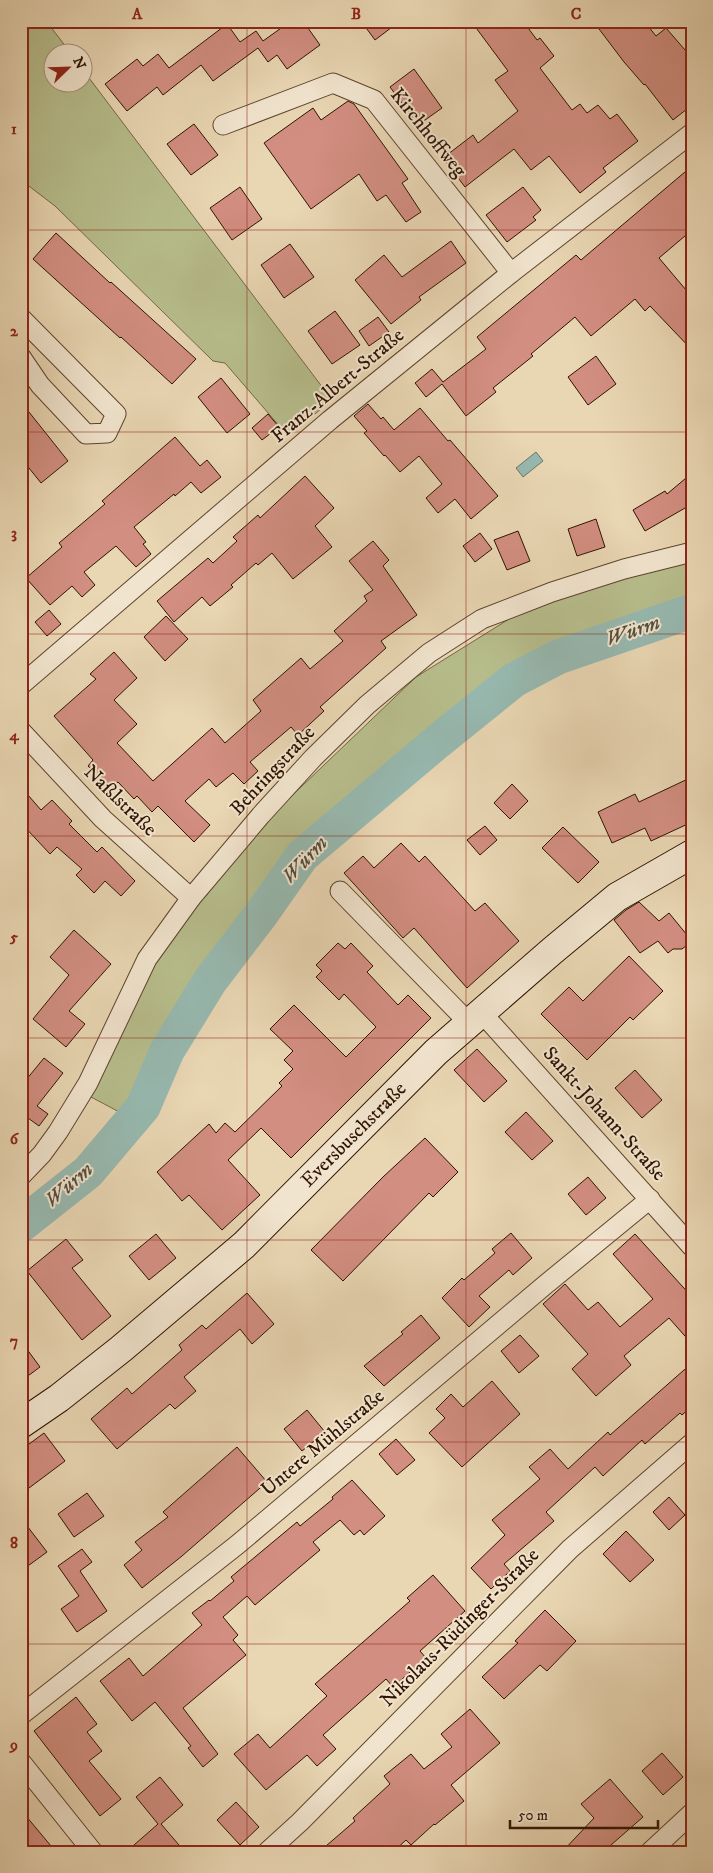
<svg xmlns="http://www.w3.org/2000/svg" width="713" height="1873" font-family="'IM FELL DW Pica',serif">
<style>
.green{fill:#b7bd8c;stroke:#736846}
.water{fill:#97b9b0;stroke:#6d776a}
.lines{fill:none;stroke-linecap:round;stroke-linejoin:round}
.river{stroke:#97b9b0;stroke-width:35}
.building{fill:#d28e81;stroke:#2f1300}
.minor-casing{stroke:#5e442d;stroke-width:21}
.secondary-casing{stroke:#2f1300;stroke-width:30}
.minor{stroke:#f1e4ce;stroke-width:19}
.secondary{stroke:#f1e4ce;stroke-width:28}
.grid{fill:none;stroke:#8f2418;stroke-width:1;stroke-opacity:0.55}
.labels{text-anchor:middle;dominant-baseline:central;stroke-width:4;stroke-linejoin:round;paint-order:stroke}
.street-label{font-size:20px;fill:#2f1300;stroke:#f1e4ce}
.water-label{font-size:21px;font-style:italic;fill:#534d3e;stroke:#f1e4ce}
.neatline{fill:none;stroke:#8f2418;stroke-width:2}
.grid-label{font-size:16px;text-anchor:middle;font-weight:bold;fill:#8f2418}
</style>
<rect width="100%" height="100%" fill="#e9d6b3"/>
<filter id="stains"><feTurbulence type="fractalNoise" baseFrequency=".004" numOctaves="4"/><feColorMatrix values="0 0 0 0 .2 0 0 0 0 .09 0 0 0 0 .02 0 0 0 .5 -.17"/></filter>
<radialGradient id="worn" r=".72"><stop offset=".6" stop-color="#630" stop-opacity="0"/><stop offset="1" stop-color="#630" stop-opacity=".3"/></radialGradient>
<g class="green">
<polygon points="21,21 46,21 70,52 52,52 52,82 82,82 83,70 332,400 288,436 225,363 213,361 55,206 21,180"/>
<polygon points="692,561 692,601 670,607 548,649 481,688 429,736 307,831 288,853 249,916 190,987 149,1052 125,1115 91,1097 158,945 205,897 240,852 278,809 416,677 538,601"/>
</g>
<polygon class="water" points="536,452 543,461 523,477 516,468"/>
<g class="lines">
<polyline class="river" points="21,1225 88,1172 143,1107 167,1051 210,981 262,913 302,856 437,742 514,680 558,657 692,611"/>
</g>
<g class="building">
<polygon points="291,21 303,21 320,45 287,69 277,55 268,62 258,48 213,81 201,65 163,95 157,87 127,111 105,84 137,59 143,66 158,54 169,68 227,24 240,42 256,31 263,41"/>
<polygon points="361,21 400,21 375,40"/>
<polygon points="471,21 523,21 537,40 540,38 554,56 540,68 572,110 580,104 587,113 598,105 610,119 617,114 638,141 603,168 606,172 580,193 549,156 531,170 514,149 465,187 443,158 473,135 478,143 518,111 495,80 508,71"/>
<polygon points="593,21 644,21 656,36 666,28 692,58 692,105 673,120 645,84 644,85 624,62"/>
<polygon points="414,69 442,108 418,125 390,87"/>
<polygon points="348,101 354,104 408,179 402,183 421,212 406,222 386,195 377,201 359,174 311,209 264,143 313,108 321,120"/>
<polygon points="194,124 218,155 191,175 167,144"/>
<polygon points="692,166 692,230 659,258 692,297 692,350 650,306 645,311 635,299 591,336 575,317 531,354 533,356 493,388 496,392 466,416 442,384 426,397 415,383 432,369 443,382 486,349 477,337 576,255 581,260"/>
<polygon points="240,187 262,219 232,240 210,208"/>
<polygon points="523,187 541,210 533,217 536,220 507,242 486,215"/>
<polygon points="56,233 110,283 111,282 196,359 172,384 121,337 120,338 33,259"/>
<polygon points="451,241 466,263 419,297 421,300 391,324 355,280 384,255 402,277"/>
<polygon points="290,244 314,277 284,298 261,265"/>
<polygon points="335,311 360,345 332,364 308,331"/>
<polygon points="378,317 389,332 369,346 359,331"/>
<polygon points="596,356 616,384 588,405 568,377"/>
<polygon points="221,378 250,414 227,433 198,397"/>
<polygon points="21,402 68,461 41,483 21,458"/>
<polygon points="368,404 381,419 383,417 394,430 420,408 448,441 450,440 498,496 471,519 455,499 438,513 426,498 442,484 419,456 400,472 385,455 384,456 364,433 367,431 354,416"/>
<polygon points="268,414 279,427 262,440 252,428"/>
<polygon points="175,437 200,466 207,460 221,477 201,493 191,482 175,496 174,494 134,527 146,542 143,544 151,554 136,567 116,546 84,572 95,585 82,597 72,586 50,605 26,578 62,547 59,543 105,504 102,501"/>
<polygon points="692,473 692,504 645,531 633,510 665,491 667,494"/>
<polygon points="305,476 334,508 315,526 332,547 293,579 272,553 258,565 256,563 231,585 233,587 210,606 202,597 174,622 157,601 208,558 213,563 237,541 233,537 258,515 260,518"/>
<polygon points="596,519 605,547 577,556 568,529"/>
<polygon points="518,531 530,561 507,570 494,540"/>
<polygon points="480,533 492,549 475,562 463,546"/>
<polygon points="373,541 389,560 383,566 417,615 381,641 386,648 320,707 324,711 298,735 291,727 250,762 258,771 244,784 233,773 216,787 209,779 185,801 210,825 194,842 158,806 152,812 137,796 134,799 118,782 110,789 88,766 93,760 54,716 96,679 90,674 114,652 137,678 114,700 137,724 117,743 153,781 212,728 225,743 261,711 253,700 301,658 310,669 343,641 334,631 367,601 364,596 373,590 349,561"/>
<polygon points="49,610 61,624 47,636 35,622"/>
<polygon points="166,616 188,639 165,661 144,637"/>
<polygon points="692,777 692,822 651,841 645,828 612,843 598,812 635,794 639,802"/>
<polygon points="512,784 528,801 510,819 494,803"/>
<polygon points="21,787 41,810 52,800 72,821 69,824 97,852 102,847 135,881 121,896 105,881 94,893 76,875 82,869 57,847 50,854 21,823"/>
<polygon points="485,826 497,840 480,855 467,840"/>
<polygon points="563,827 599,862 578,883 542,848"/>
<polygon points="401,843 419,862 425,856 475,911 485,903 519,941 467,988 414,928 403,938 344,873 363,856 374,868"/>
<polygon points="639,902 659,921 669,913 692,941 682,949 673,949 668,953 658,941 640,953 614,920 626,910"/>
<polygon points="74,930 111,964 69,1011 85,1024 66,1047 33,1019 69,975 50,957"/>
<polygon points="338,943 345,949 351,943 373,966 367,972 398,1005 408,995 431,1018 291,1158 261,1128 228,1160 260,1195 222,1230 189,1195 182,1201 157,1172 209,1124 216,1133 225,1123 235,1132 282,1086 279,1083 293,1069 284,1060 293,1051 270,1029 294,1005 346,1057 376,1027 344,994 339,1000 316,977 322,971 316,965"/>
<polygon points="629,956 663,991 633,1020 630,1017 587,1060 541,1014 569,987 583,1001"/>
<polygon points="477,1049 507,1081 484,1102 454,1070"/>
<polygon points="44,1058 63,1073 37,1106 48,1114 39,1126 28,1118 21,1126 21,1086"/>
<polygon points="635,1070 662,1100 642,1118 615,1088"/>
<polygon points="526,1112 553,1141 532,1160 505,1132"/>
<polygon points="425,1138 458,1172 433,1197 429,1193 343,1281 311,1250 383,1177"/>
<polygon points="588,1177 606,1198 586,1215 568,1194"/>
<polygon points="511,1233 532,1258 513,1275 509,1270 479,1296 490,1307 469,1327 442,1298 462,1278 464,1280 495,1253 492,1249"/>
<polygon points="156,1234 176,1258 149,1280 129,1256"/>
<polygon points="635,1234 692,1297 692,1344 669,1318 624,1356 631,1365 596,1396 572,1369 588,1354 543,1304 565,1284 588,1310 598,1302 620,1327 653,1299 613,1254"/>
<polygon points="66,1239 83,1260 72,1268 111,1316 82,1340 27,1271"/>
<polygon points="247,1293 274,1324 252,1344 240,1329 184,1377 196,1391 175,1409 170,1404 117,1449 91,1419 127,1388 132,1394 182,1350 179,1345 202,1325 206,1329"/>
<polygon points="421,1315 440,1338 384,1386 364,1366 403,1334 401,1332"/>
<polygon points="520,1335 539,1356 519,1373 501,1351"/>
<polygon points="21,1341 40,1367 21,1381"/>
<polygon points="692,1363 692,1406 682,1415 680,1413 645,1444 642,1440 603,1476 595,1467 546,1512 554,1521 504,1564 510,1571 491,1589 471,1568 505,1535 492,1520 540,1479 529,1467 550,1449 568,1469 608,1432 610,1435"/>
<polygon points="492,1381 520,1414 462,1467 429,1433 445,1418 436,1409 451,1394 463,1407"/>
<polygon points="307,1410 325,1432 302,1451 284,1429"/>
<polygon points="44,1433 65,1461 21,1494 21,1450"/>
<polygon points="396,1439 415,1460 397,1475 379,1454"/>
<polygon points="237,1447 267,1482 182,1556 142,1588 124,1565 142,1550 135,1542 168,1517 163,1512"/>
<polygon points="352,1480 385,1516 364,1535 360,1530 354,1535 340,1520 313,1542 320,1550 255,1605 247,1596 223,1617 238,1635 233,1640 246,1655 183,1708 218,1754 203,1767 188,1748 191,1746 155,1702 132,1721 100,1681 129,1658 143,1676 202,1625 192,1613 209,1600 210,1601 234,1581 231,1577 297,1522 300,1526 333,1499 332,1497"/>
<polygon points="87,1493 104,1516 74,1537 58,1514"/>
<polygon points="669,1497 685,1515 669,1530 653,1512"/>
<polygon points="21,1518 47,1552 21,1571"/>
<polygon points="626,1531 654,1560 630,1582 603,1554"/>
<polygon points="82,1549 92,1562 80,1571 107,1611 77,1632 61,1609 79,1596 58,1566"/>
<polygon points="433,1575 465,1611 420,1651 426,1658 393,1687 386,1679 323,1735 336,1749 317,1766 307,1755 266,1790 234,1754 258,1734 270,1748 327,1696 315,1684 410,1601 407,1598"/>
<polygon points="545,1610 576,1641 547,1671 540,1665 504,1699 482,1677 518,1643 515,1641"/>
<polygon points="76,1697 97,1724 87,1732 102,1751 89,1761 121,1799 100,1816 34,1731"/>
<polygon points="470,1709 500,1743 451,1785 464,1801 435,1825 434,1824 411,1845 406,1840 393,1852 319,1852 355,1821 353,1818 390,1784 384,1776 411,1754 424,1769 452,1747 441,1734"/>
<polygon points="662,1753 683,1777 663,1795 642,1771"/>
<polygon points="160,1777 183,1805 161,1824 185,1852 126,1852 158,1824 136,1797"/>
<polygon points="610,1779 643,1817 603,1852 562,1852 594,1818 581,1804"/>
<polygon points="236,1802 259,1827 240,1845 217,1820"/>
<polygon points="21,1810 56,1852 21,1852"/>
</g>
<g class="lines">
<g class="minor-casing">
<g id="minor">
<polyline points="223,125 333,83 374,100 511,273"/>
<polyline points="21,318 116,414 107,433 86,434 40,385 21,357"/>
<polyline points="21,685 330,420 511,273 692,133"/>
<polyline points="21,731 103,819 191,898"/>
<polyline points="340,891 469,1023"/>
<polyline points="481,1012 692,1247"/>
<polyline points="21,1176 42,1154 58,1132 88,1083 147,959 191,898 261,815 313,758 367,705 429,653 482,619 552,592 624,569 692,552"/>
<polyline points="21,1715 237,1545 545,1285 650,1199"/>
<polyline points="21,1762 93,1852"/>
<polyline points="267,1852 300,1822 570,1549 692,1443"/>
<polyline points="650,1852 692,1813"/>
</g>
</g>
<g class="secondary-casing">
<polyline id="secondary" points="21,1424 59,1398 121,1349 244,1245 436,1052 552,951 617,897 692,854"/>
</g>
<use href="#minor" class="minor"/>
<use href="#secondary" class="secondary"/>
</g>
<path class="grid" d="M247 21V1852M466 21V1852M21 230H692M21 432H692M21 634H692M21 836H692M21 1038H692M21 1240H692M21 1442H692M21 1644H692"/>
<g class="labels">
<g class="street-label">
<text transform="translate(428 133) rotate(51)">Kirchhoffweg</text>
<text transform="translate(338 386) rotate(-40)">Franz-Albert-Straße</text>
<text transform="translate(273 771) rotate(-47)">Behringstraße</text>
<text transform="translate(120 801) rotate(44)">Naßlstraße</text>
<text transform="translate(604 1114) rotate(48)">Sankt-Johann-Straße</text>
<text transform="translate(354 1135) rotate(-45)">Eversbuschstraße</text>
<text transform="translate(323 1443) rotate(-40)">Untere Mühlstraße</text>
<text transform="translate(460 1628) rotate(-45)">Nikolaus-Rüdinger-Straße</text>
</g>
<g class="water-label">
<text transform="translate(633 631) rotate(-19)">Würm</text>
<text transform="translate(305 860) rotate(-47)">Würm</text>
<text transform="translate(69 1185) rotate(-41)">Würm</text>
</g>
</g>
<rect width="713" height="1873" fill="none" stroke="#e9d6b3" stroke-width="55"/>
<g transform="translate(68 68) rotate(67)"><circle r="24" fill="#f1e4ce" stroke="#a3907c"/>
<path d="M0-4L9 19L0 12L-9 19Z" fill="#8f2418"/>
<text y="-8" font-size="14" font-weight="bold" text-anchor="middle" fill="#2f1300">N</text>
</g>
<path d="M510 1820v8h148v-8" fill="none" stroke="#2f1300" stroke-width="2.5"/>
<text x="518" y="1820" font-size="15" fill="#2f1300" stroke="#f1e4ce" stroke-width="4" paint-order="stroke">50 m</text>
<rect x="28" y="28" width="658" height="1818" class="neatline"/>
<g class="grid-label">
<text x="137" y="19">A</text>
<text x="356" y="19">B</text>
<text x="576" y="19">C</text>
<text x="14" y="134">1</text>
<text x="14" y="336">2</text>
<text x="14" y="538">3</text>
<text x="14" y="740">4</text>
<text x="14" y="942">5</text>
<text x="14" y="1144">6</text>
<text x="14" y="1346">7</text>
<text x="14" y="1548">8</text>
<text x="14" y="1750">9</text>
</g>
<rect width="100%" height="100%" filter="url(#stains)"/>
<rect width="100%" height="100%" fill="url(#worn)"/>
</svg>
